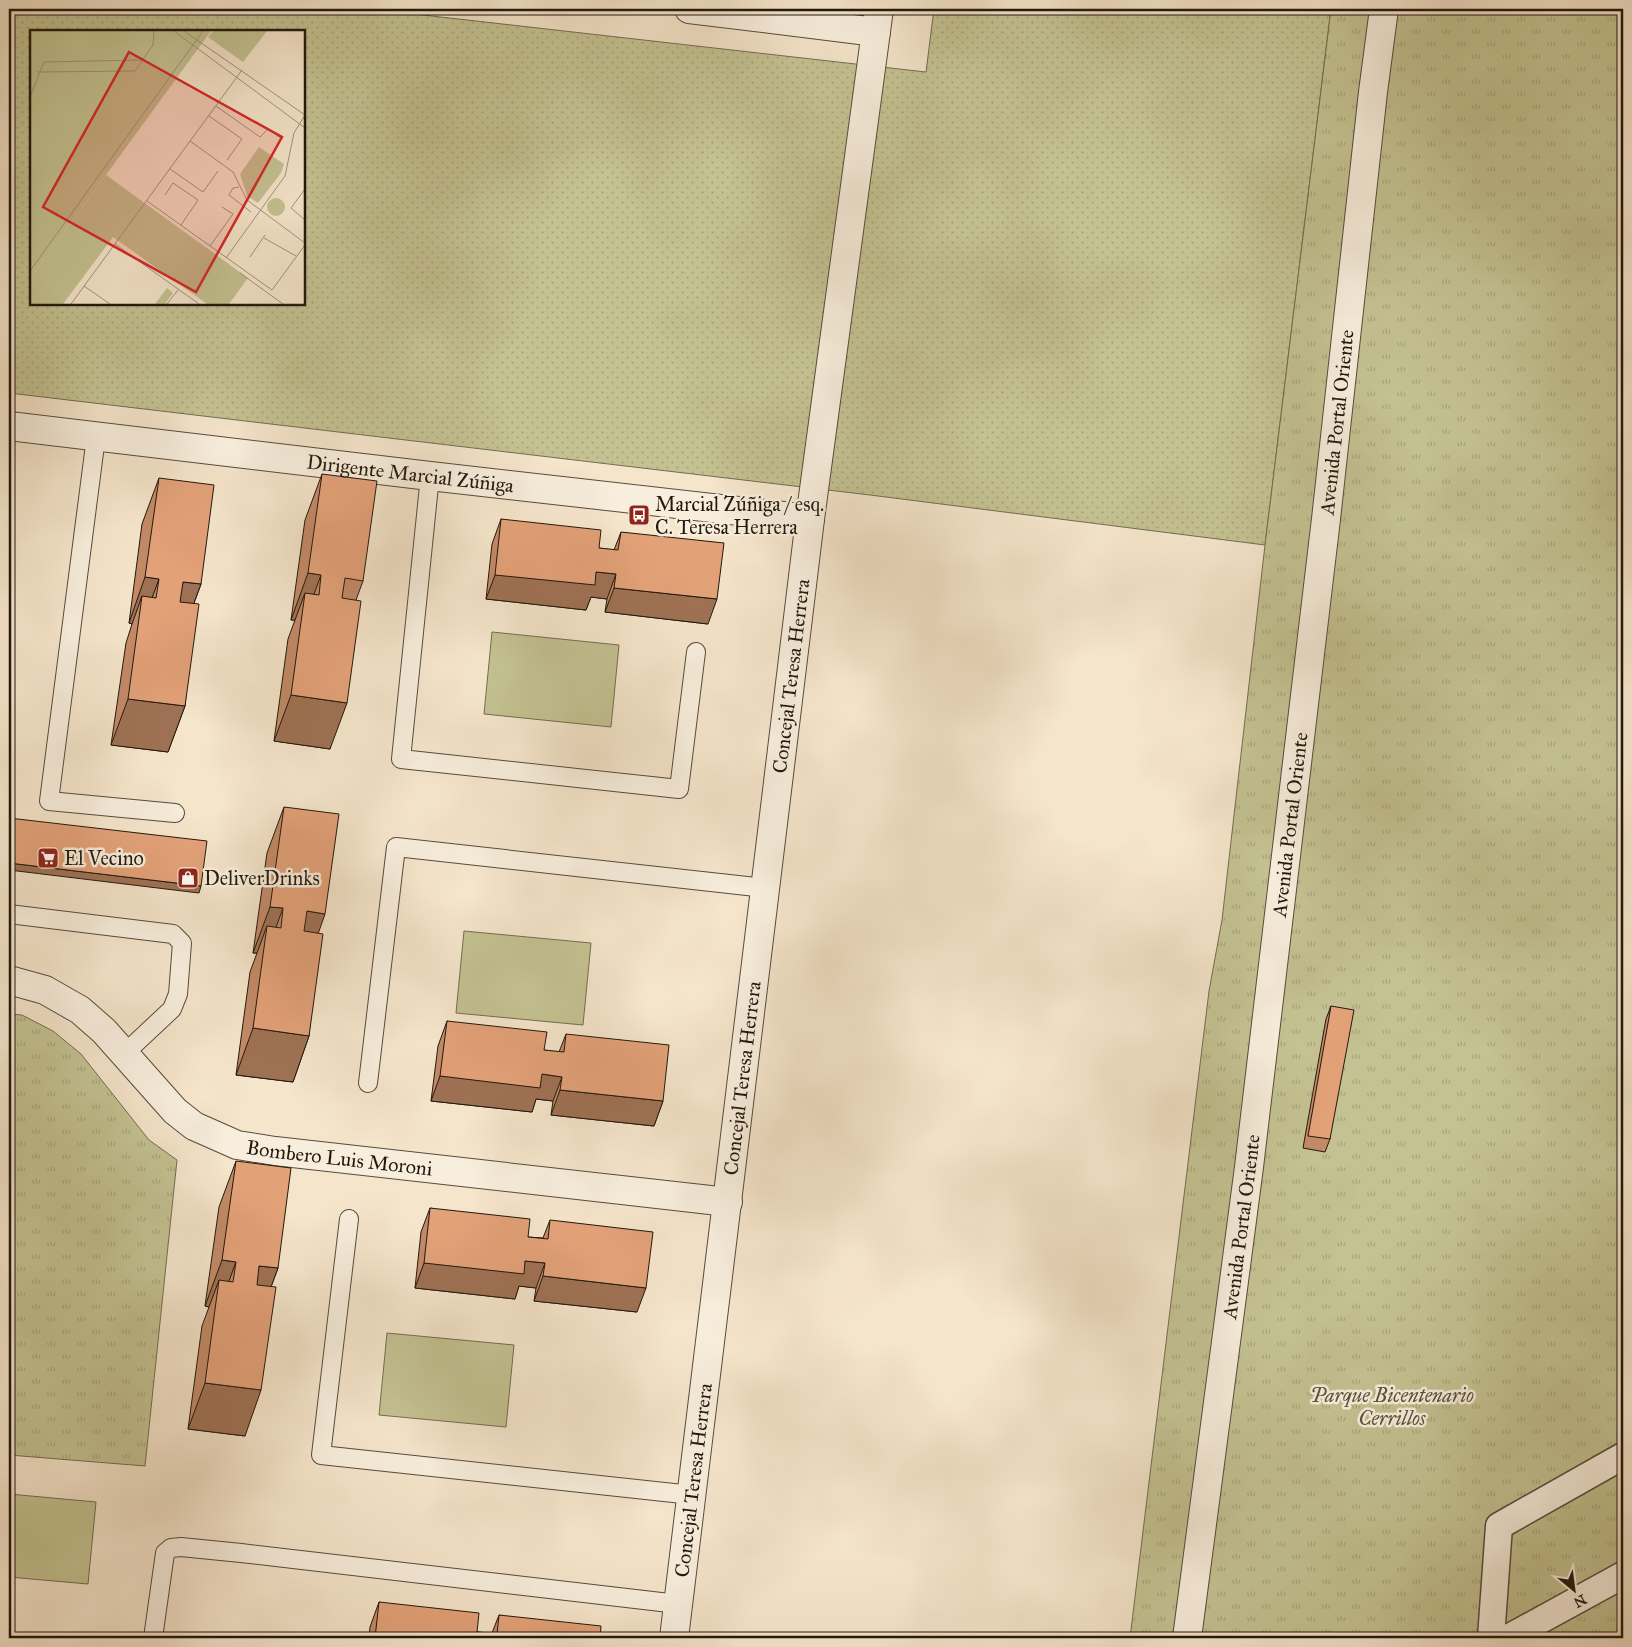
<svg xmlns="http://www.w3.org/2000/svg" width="1632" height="1647" font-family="'IM FELL Great Primer',serif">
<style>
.grass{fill:url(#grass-dots);stroke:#726d50;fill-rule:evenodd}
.park{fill:url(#park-tufts);stroke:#726d50}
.pitch{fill:#c4c292;stroke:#726d50}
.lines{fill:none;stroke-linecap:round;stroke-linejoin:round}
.service-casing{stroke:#564b3d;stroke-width:20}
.pedestrian-casing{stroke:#564b3d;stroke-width:29}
.minor-casing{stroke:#564b3d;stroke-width:30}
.service{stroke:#f8eedd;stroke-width:18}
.pedestrian{stroke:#f8eedd;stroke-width:26}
.minor{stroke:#f8eedd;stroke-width:28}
.wall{fill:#c38a67;stroke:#21180e}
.shaded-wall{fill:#9f7154;stroke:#21180e}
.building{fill:#e3a178;stroke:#21180e}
.labels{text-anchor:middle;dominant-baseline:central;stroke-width:5;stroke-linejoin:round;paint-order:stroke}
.street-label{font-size:20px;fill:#21180e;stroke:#f8eedd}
.poi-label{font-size:20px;fill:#21180e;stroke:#f8eedd;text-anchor:start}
.park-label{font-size:20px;font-style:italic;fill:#5a543c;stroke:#f8eedd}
.inset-road{fill:none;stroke:#a0937f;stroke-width:1}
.view{fill:#d62828;fill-opacity:0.15;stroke:#d62828;stroke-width:2.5}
.inset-edge{fill:none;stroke:#21180e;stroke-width:2.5}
</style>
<defs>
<pattern id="grass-dots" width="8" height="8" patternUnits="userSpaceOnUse" patternTransform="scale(1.25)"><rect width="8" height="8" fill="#c4c292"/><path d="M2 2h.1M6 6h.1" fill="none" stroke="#a8a67d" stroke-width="1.8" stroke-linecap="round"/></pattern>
<pattern id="park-tufts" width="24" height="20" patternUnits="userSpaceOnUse" patternTransform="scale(1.25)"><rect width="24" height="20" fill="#c4c292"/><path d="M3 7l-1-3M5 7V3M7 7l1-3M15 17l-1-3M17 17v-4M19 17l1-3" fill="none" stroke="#a8a67d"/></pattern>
</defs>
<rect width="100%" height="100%" fill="#f5e5cb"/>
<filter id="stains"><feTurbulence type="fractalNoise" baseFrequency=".004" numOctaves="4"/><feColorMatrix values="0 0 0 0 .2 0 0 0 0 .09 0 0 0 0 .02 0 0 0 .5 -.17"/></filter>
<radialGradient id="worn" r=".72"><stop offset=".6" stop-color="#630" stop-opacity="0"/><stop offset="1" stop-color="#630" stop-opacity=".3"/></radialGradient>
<path class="grass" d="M9 9H370L926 72 934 9H1331L1265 545 870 495 9 393ZM31 31H304V304H31Z"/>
<g class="park">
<polygon points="1331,9 1623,9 1623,1638 1130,1638 1209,991 1222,920 1265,545"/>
<polygon points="9,1014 22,1015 53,1031 81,1054 149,1140 177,1160 145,1466 9,1455"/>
</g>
<g class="pitch">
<polygon points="492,632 619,645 611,727 484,714"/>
<polygon points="464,931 591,943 583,1025 456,1013"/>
<polygon points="387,1333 514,1345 506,1427 379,1415"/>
<polygon points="9,1494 96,1502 88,1584 9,1577"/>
</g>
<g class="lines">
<g class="service-casing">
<g id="service">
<polyline points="96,437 49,801 175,813"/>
<polyline points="430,476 401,759 679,789 696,652"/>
<polyline points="9,914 173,934 182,943 178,994 172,1009 124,1054"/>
<polyline points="368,1083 396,847 765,888"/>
<polyline points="349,1219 321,1455 692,1495"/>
<polyline points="153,1638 165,1553 171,1548 181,1547 241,1553 678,1604"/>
</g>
</g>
<g class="pedestrian-casing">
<g id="pedestrian">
<polyline points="1491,1638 1499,1526 1623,1456"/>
<polyline points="1508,1638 1623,1575"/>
</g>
</g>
<g class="minor-casing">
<g id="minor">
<polyline points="689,9 876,32"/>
<path id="s1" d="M9 426 430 476 810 519"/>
<path id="s2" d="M9 980 45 990 80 1010 104 1031 175 1111 194 1126 237 1145 275 1151 728 1202"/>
<path id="s3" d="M674 1638 810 519 879 9"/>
<path id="s4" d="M1187 1638 1249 1167 1326 519 1373 92 1384 9"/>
</g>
</g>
<use href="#service" class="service"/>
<use href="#pedestrian" class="pedestrian"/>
<use href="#minor" class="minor"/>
</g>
<g class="wall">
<polygon points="322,474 363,581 356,600 330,749 274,741 288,639 295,620 291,620 305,520"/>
<polygon points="159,478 201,584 194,603 185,706 168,752 111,745 126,643 132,624 129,623 142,524"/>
<polygon points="501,519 599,548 614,550 621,532 708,624 605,612 607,599 591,597 586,610 486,599 492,544"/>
<polygon points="284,807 318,933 309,1036 293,1082 236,1075 250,972 257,953 253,953 267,853"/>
<polygon points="1331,1006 1330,1139 1325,1152 1303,1148 1326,1019"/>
<polygon points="447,1021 544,1050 559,1052 566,1034 663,1101 654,1126 551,1115 553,1101 536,1099 532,1112 431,1101 438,1046"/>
<polygon points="236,1161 278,1268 271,1287 245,1436 188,1429 202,1326 209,1307 205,1306 219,1207"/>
<polygon points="430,1208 528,1237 543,1238 550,1220 637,1312 534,1301 536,1288 519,1286 515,1299 415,1288 421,1232"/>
<polygon points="379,1602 477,1632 492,1633 499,1615 600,1638 369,1638 370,1627"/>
</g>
<g class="shaded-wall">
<polygon points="596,572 616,574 607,599 591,597 586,610 486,599 495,575"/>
<polygon points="308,573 321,575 304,621 305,593 295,620 291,620"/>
<polygon points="145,577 159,579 142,625 142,596 132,624 129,623"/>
<polygon points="183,582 201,584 184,630 166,628"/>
<polygon points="614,588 717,599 708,624 605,612"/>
<polygon points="291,695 347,703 330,749 274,741"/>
<polygon points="128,699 185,706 168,752 111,745"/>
<polygon points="9,863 201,886 199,893 9,870"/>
<polygon points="270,907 283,908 266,955 267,926 257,953 253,953"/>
<polygon points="307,911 325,914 309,960 290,958"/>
<polygon points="253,1028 309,1036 293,1082 236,1075"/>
<polygon points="542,1074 562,1077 553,1101 536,1099 532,1112 431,1101 440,1076"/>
<polygon points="560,1090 663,1101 654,1126 551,1115"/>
<polygon points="222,1260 236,1262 219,1308 219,1280 209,1307 205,1306"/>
<polygon points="525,1261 545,1263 536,1288 519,1286 515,1299 415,1288 424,1263"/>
<polygon points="259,1266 278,1268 261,1314 243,1312"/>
<polygon points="543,1276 646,1288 637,1312 534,1301"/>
<polygon points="205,1383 261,1390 245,1436 188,1429"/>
</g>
<g class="building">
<polygon points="9,441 11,442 9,463"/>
<polygon points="322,474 377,481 363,581 345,578 342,598 361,601 347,703 291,695 305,593 319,595 321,575 308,573"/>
<polygon points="159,478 214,485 201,584 183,582 180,602 199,604 185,706 128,699 142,596 156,598 159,579 145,577"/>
<polygon points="501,519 601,530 599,548 618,550 621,532 724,543 717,599 614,588 616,574 596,572 595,585 495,575"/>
<polygon points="284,807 339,814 325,914 307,911 304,931 323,934 309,1036 253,1028 267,926 281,928 283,908 270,907"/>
<polygon points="9,818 207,841 201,886 9,863"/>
<polygon points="1331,1006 1354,1010 1330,1139 1308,1136"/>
<polygon points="447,1021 547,1032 544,1050 564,1052 566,1034 669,1045 663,1101 560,1090 562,1077 542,1074 540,1088 440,1076"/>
<polygon points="236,1161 291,1168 278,1268 259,1266 257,1285 276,1287 261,1390 205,1383 219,1280 233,1282 236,1262 222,1260"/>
<polygon points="430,1208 530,1219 528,1237 548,1239 550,1220 653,1232 646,1288 543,1276 545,1263 525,1261 524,1274 424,1263"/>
<polygon points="379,1602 479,1613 477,1632 497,1634 499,1615 601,1626 600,1638 375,1638"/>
</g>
<defs>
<g id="bus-square" transform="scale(1.125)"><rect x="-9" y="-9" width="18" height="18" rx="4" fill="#8f2418" stroke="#f8eedd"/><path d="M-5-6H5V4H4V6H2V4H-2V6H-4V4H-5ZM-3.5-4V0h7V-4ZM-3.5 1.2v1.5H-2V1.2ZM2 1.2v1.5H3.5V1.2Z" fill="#fff"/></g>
<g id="supermarket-square" transform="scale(1.125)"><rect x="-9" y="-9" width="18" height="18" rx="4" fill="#8f2418" stroke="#f8eedd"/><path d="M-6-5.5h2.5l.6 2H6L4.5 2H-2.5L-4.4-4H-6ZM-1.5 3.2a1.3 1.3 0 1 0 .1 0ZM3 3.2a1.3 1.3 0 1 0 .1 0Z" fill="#fff"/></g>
<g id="shop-square" transform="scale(1.125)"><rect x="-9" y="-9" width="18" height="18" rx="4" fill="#8f2418" stroke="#f8eedd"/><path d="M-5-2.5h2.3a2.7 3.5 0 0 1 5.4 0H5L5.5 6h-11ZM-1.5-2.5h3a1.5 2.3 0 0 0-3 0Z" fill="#fff"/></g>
</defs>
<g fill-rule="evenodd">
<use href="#bus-square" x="639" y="515"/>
<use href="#supermarket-square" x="48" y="858"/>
<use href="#shop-square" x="188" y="878"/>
</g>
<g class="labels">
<g class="street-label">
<text stroke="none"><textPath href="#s4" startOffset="1225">Avenida Portal Oriente</textPath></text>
<text stroke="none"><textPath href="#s1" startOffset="404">Dirigente Marcial Zúñiga</textPath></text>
<text stroke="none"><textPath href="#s3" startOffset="969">Concejal Teresa Herrera</textPath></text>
<text stroke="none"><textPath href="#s4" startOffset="820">Avenida Portal Oriente</textPath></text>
<text stroke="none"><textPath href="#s3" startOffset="564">Concejal Teresa Herrera</textPath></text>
<text stroke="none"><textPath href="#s2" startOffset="391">Bombero Luis Moroni</textPath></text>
<text stroke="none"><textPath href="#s4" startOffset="415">Avenida Portal Oriente</textPath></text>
<text stroke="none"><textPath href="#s3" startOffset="159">Concejal Teresa Herrera</textPath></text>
</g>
<g class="poi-label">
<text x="655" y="504">Marcial Zúñiga / esq.<tspan x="655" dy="23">C. Teresa Herrera</tspan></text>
<text x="64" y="858">El Vecino</text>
<text x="204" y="878">DeliverDrinks</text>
</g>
<g class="park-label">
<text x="1392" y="1395">Parque Bicentenario<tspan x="1392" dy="23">Cerrillos</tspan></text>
</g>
</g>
<g transform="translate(30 30)">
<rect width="275" height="275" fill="#f5e5cb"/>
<path d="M183 1H237L213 32 178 7ZM76 145 218 248 199 274H177L83 207 33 274H0V249Z" fill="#c4c292"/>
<path d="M0 1H181L0 249ZM229 117 254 134 251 143 228 173 217 166 210 144ZM237 177a9 9 0 1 1 18 0a9 9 0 1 1-18 0ZM137 258 143 263 135 274H125Z" fill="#c4c292"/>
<path d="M54 14a8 8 0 1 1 16 0a8 8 0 1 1-16 0ZM72 14a8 8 0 1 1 16 0a8 8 0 1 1-16 0ZM90 15a8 8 0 1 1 16 0a8 8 0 1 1-16 0Z" fill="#c4c292"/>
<path d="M13 56H52L40 75 19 84 0 81Z" fill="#c4c292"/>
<path class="inset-road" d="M144 1 275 98M154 1 275 85M7 42 105 41 123 15 124 1M0 67 14 32 112 30M186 76 230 107 238 99 252 109M179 86 212 109 197 130M160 111 203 142 217 170 275 213M140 139 173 162 188 141M209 157 203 158 199 165 221 182M275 159 261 178 275 190M135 165 143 153 168 170 151 195M117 171 242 260 275 215M234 208 266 226M85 214 169 274M180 216 203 184 192 177M220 227 235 205M196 228 255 146 264 103 275 85M0 241 173 1M210 243 253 274M54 256 80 274M41 274 212 40M137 274 148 260"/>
<path class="view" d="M99 22 252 107 166 262 13 177Z"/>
<rect width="275" height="275" class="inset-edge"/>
</g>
<rect width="1632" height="1647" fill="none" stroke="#f5e5cb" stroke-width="30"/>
<rect x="10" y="10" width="1612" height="1627" fill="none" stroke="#21180e" stroke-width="2.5"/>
<rect x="15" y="15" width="1602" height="1617" fill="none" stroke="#21180e"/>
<g transform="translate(1574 1590) rotate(151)" stroke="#f8eedd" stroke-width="4" paint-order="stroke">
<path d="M0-4L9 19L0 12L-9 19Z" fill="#21180e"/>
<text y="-8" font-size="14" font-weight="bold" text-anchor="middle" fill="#21180e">N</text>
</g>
<rect width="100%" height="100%" filter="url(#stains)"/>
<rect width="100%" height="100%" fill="url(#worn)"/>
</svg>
